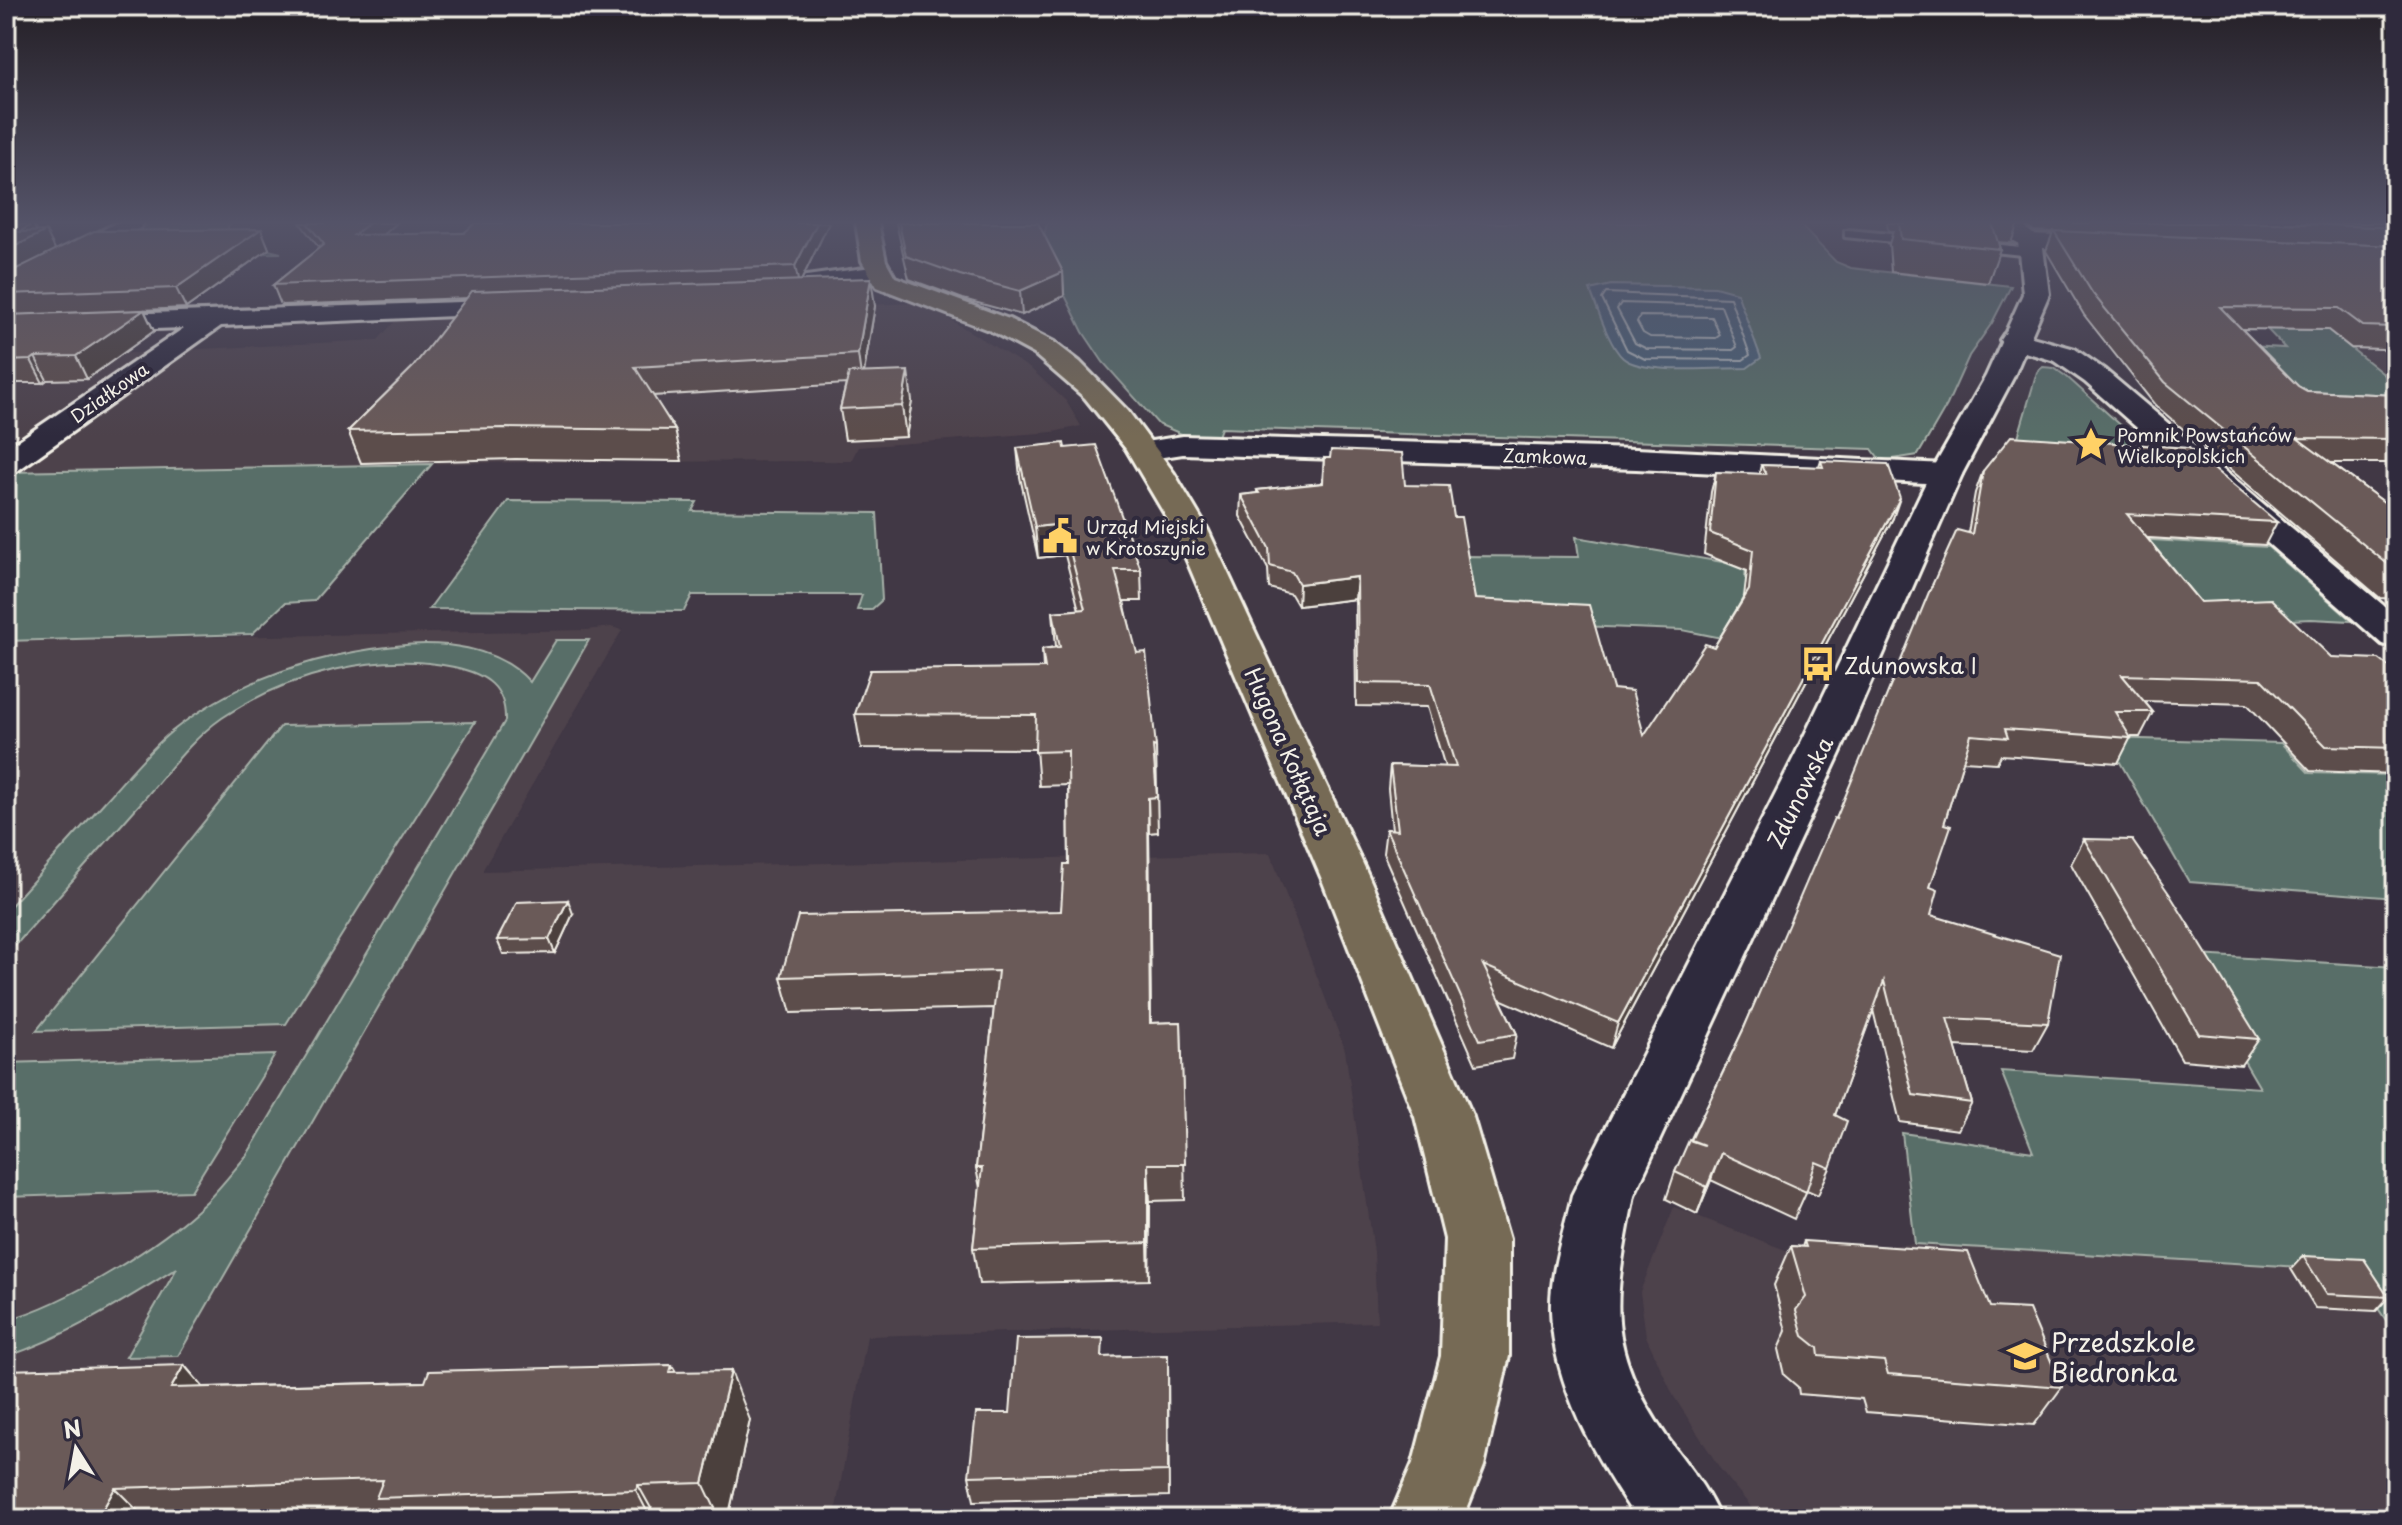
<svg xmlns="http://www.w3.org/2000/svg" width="2402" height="1525" font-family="'Playpen Sans',sans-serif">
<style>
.built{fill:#4e424b}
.green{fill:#586e68;stroke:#a6b0a8;stroke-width:2}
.water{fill:#4a6174;stroke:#8e9ba2;stroke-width:2}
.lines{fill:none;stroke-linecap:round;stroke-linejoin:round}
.shore{stroke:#b0b7ba;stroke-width:2}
.lane-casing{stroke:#f4f1e8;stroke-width:6}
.street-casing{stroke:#f4f1e8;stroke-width:6}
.secondary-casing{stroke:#f4f1e8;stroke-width:6}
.primary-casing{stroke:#f4f1e8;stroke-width:6}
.lane{fill:#2f2a3d;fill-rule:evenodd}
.street{fill:#2f2a3d;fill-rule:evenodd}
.secondary{fill:#2f2a3d;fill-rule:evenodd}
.primary{fill:#766a54;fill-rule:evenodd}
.wall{fill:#5c4d4c;stroke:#f4f1e8;stroke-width:2}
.shaded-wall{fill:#4b3f3e;stroke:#f4f1e8;stroke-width:2}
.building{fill:#6b5a58;stroke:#f4f1e8;stroke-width:2}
.labels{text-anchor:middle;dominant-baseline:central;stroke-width:8;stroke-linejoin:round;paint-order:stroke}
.far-street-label{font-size:18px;fill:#f4f1e8;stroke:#2f2a3d}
.far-poi-label{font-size:18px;fill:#f4f1e8;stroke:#2f2a3d;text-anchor:start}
.poi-label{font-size:22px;fill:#f4f1e8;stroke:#2f2a3d;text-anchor:start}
.street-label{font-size:22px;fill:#f4f1e8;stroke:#2f2a3d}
.near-poi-label{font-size:26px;fill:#f4f1e8;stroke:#2f2a3d;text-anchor:start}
</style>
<rect width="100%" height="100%" fill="#413845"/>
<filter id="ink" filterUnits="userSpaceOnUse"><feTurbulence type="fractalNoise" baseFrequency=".0125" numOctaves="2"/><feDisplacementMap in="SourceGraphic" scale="16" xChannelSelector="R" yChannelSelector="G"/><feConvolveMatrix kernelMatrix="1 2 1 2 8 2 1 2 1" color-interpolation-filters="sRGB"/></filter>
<g filter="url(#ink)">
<g class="built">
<polygon points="796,302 794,308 915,303 931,308 1031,369 1066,401 1081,426 1053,432 858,447 851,461 536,462 6,472 182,350 378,340 396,320"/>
<polygon points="2396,331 2396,384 2351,348"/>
<polygon points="151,353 6,455 6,354"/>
<polygon points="611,627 622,630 482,871 1270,853 1345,1050 1374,1252 1377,1322 867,1336 834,1519 6,1519 6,641 587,630"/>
<polygon points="1674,1207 1788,1251 1915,1244 2353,1270 2396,1335 2396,1519 1761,1519 1721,1470 1673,1395 1646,1336 1640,1292"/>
</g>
<g class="green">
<polygon points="151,223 232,223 228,225 228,235 240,243 281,253 90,256"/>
<polygon points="1047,223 1798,223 1836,262 1851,268 2011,286 1992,323 1969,356 1947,405 1918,455 1881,461 1872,449 1221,428 1217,439 1186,436 1158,424 1103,362 1083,332 1041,247"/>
<polygon points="2267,329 2328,330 2396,384 2396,430 2279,401 2229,345 2285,348"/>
<polygon points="2043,367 2054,368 2067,377 2163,463 2013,454 2037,372"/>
<polygon points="432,464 314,601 285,603 252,634 6,641 6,472"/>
<polygon points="508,501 697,502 692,511 877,513 882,600 871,610 857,610 862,595 692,595 684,611 429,609"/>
<polygon points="1576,537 1746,566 1745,578 1753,579 1722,638 1682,630 1473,622 1462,556 1579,557"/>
<polygon points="2119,538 2268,547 2352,621 2311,619 2189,624"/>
<path d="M556 640H589L178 1356 126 1357 177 1268C122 1302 68 1336 6 1357V1320C67 1304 161 1245 207 1201 221 1187 234 1170 247 1155L505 721C506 687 486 674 454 667 377 651 287 674 222 718 189 741 165 776 138 806 94 856 50 906 6 956V911C40 873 74 836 108 798 128 776 148 751 171 732 236 680 313 655 395 646 440 640 498 646 530 682Z"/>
<polygon points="475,722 286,1024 36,1031 281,726"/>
<polygon points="2106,738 2281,743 2309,773 2396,775 2396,898 2189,882"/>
<polygon points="2181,954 2396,967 2396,1335 2352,1270 1915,1244 1902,1133 2033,1152 2001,1071 2260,1088"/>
<polygon points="275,1055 191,1191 6,1197 6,1063"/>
</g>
<path class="water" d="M1611 285 1715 287 1737 293 1761 358 1747 368C1719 368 1643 375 1623 358 1609 346 1597 307 1590 290Z"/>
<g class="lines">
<g class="shore">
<polygon points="1606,293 1730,298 1750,355 1743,360 1645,359 1627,350 1602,299"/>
<polygon points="1621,303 1721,306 1737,347 1733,350 1647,349 1635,343 1617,309"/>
<polygon points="1640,316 1712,317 1720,335 1716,338 1650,337 1643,333 1637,322"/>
</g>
<g class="lane-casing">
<g id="lane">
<polygon points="1849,230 1922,237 1928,241 1922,245 1845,237 1845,231"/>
<polygon points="1970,242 2031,248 2037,252 2031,256 1966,249 1966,243"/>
</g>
</g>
<g class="street-casing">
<g id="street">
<polygon points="116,223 143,223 140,228 6,298 6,280"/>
<path d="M1994 223H2019L2042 241 2038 246C2021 250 2004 236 1994 223Z"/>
<polygon points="879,266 888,268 891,273 888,278 770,295 761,293 758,288 761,283 770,281"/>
<polygon points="517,300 526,303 530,308 526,313 221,326 17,471 6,474 6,449 184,328 6,334 6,318"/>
<polygon points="2014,332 2075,349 2105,370 2396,616 2396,648 2382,644 2085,382 2055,361 2004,346 2000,340 2004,334"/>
<polygon points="1183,436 1636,449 1946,464 1957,467 1962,474 1957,481 1946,484 1636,469 1183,454 1144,460 1133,458 1128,451 1133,444"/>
</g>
</g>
<g class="secondary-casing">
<path id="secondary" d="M2030 234 2110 237 2118 239 2122 244 2118 249 2110 251 2043 248 2049 294 2014 376 1962 474 1840 753 1634 1195C1614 1300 1603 1343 1666 1436 1686 1464 1707 1487 1720 1519H1637C1595 1458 1553 1386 1551 1310 1550 1271 1564 1233 1572 1195L1796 753 1930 474 1986 376 2023 294 2018 241 2022 236Z"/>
</g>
<g class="primary-casing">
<polygon id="primary" points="856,223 878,223 886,261 895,277 1009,319 1054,342 1080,362 1128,411 1174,473 1208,530 1369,877 1473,1117 1509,1239 1509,1356 1484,1466 1463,1519 1389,1519 1413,1463 1441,1356 1445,1239 1415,1117 1321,877 1174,530 1126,449 1085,398 1034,354 991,331 877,287 862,261"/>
</g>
<use href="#lane" class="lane"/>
<use href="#street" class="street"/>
<use href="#secondary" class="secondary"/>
<use href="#primary" class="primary"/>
</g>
<g class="wall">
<polygon points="300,223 397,223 383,235 829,223 801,281 875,306 864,373 912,401 906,437 845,440 840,409 846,384 653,396 675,430 682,461 515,459 361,463 348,431 413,367 467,298 281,305 273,285 319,248"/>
<polygon points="896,223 1038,223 1063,272 1064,296 1022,315 963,299 909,279"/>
<polygon points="1887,223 2018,223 2011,243 1998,242 2000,249 1988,283 1891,272 1889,244 1893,231 1888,231"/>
<polygon points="2023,223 2396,223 2396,360 2382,349 2351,348 2328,330 2242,329 2298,386 2307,391 2396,395 2396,463 2331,463 2396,511 2396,599 2380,598 2155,405 2084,315 2046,251 2053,232 2034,231"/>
<polygon points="6,225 37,232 46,231 55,250 261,229 269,249 186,308 144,310 154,331 87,379 47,380 43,383 6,383"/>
<polygon points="1017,448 1065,448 1141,570 1142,601 1124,601 1156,747 1158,832 1149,833 1151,1023 1181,1022 1185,1200 1150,1201 1149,1280 979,1284 973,1248 980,1188 976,1168 994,1008 791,1013 781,977 1061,911 1069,864 1068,785 1039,786 1036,749 861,748 855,714 1043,668 1042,649 1056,647 1053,612 1079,610 1065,555 1038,558 1020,477"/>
<polygon points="1324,458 1405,485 1454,517 1475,599 1613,689 1644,735 1714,647 1744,597 1747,571 1704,554 1711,492 1716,472 1759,474 1761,465 1819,467 1821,461 1893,518 1611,1048 1500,999 1517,1034 1512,1059 1476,1065 1383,853 1386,829 1392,830 1388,789 1390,765 1445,767 1427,707 1356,706 1355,599 1298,606 1291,594 1269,588 1268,569 1240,516 1241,495 1257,493 1257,490 1322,483"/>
<polygon points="1983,471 2277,522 2265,545 2147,538 2200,602 2331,657 2396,667 2396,774 2310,771 2247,704 2144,701 2153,712 2140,737 2131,737 2118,763 2001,755 1997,763 1963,761 1944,824 1930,887 1931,915 2048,1023 2033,1050 1955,1046 1972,1103 1958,1130 1900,1122 1873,1010 1835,1115 1830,1168 1818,1195 1807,1190 1794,1219 1711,1180 1697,1214 1666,1199 1675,1172 1744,1028 1836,819 1968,533 1975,493"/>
<polygon points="2084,839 2259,1039 2241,1065 2182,1060 2071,864"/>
<polygon points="573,914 555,953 503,954 497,940"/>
<polygon points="1804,1241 1990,1307 2062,1387 2034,1425 1866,1412 1862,1399 1799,1394 1798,1387 1784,1375 1778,1349 1786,1331 1774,1285 1791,1246 1802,1247"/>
<polygon points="2303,1256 2389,1297 2376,1311 2315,1308 2291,1269"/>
<polygon points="1168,1355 1169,1496 974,1501 969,1476 1104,1357"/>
<polygon points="184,1365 203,1387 425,1382 672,1365 676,1372 750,1420 728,1519 6,1519"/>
</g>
<g class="shaded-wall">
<polygon points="369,223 397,223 361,254 354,235"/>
<polygon points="817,223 829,223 799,285 795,266"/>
<polygon points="33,224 38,235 46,231 56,251 6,277 6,251 19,232"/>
<polygon points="261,229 269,249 186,308 176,288"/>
<polygon points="1063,272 1064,296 1022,315 1020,291"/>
<polygon points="871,278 875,306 862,383 858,354"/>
<polygon points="144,310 154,331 87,379 76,356"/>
<polygon points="35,357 47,380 43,383 31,360"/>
<polygon points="908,371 912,401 906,437 902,406"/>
<polygon points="1900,498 1893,518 1611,1048 1618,1023"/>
<polygon points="1063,524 1065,555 1038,558 1035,527"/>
<polygon points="1357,577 1355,599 1298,606 1299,584"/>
<polygon points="1148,798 1149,833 1151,1060 1150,1023"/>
<polygon points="568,900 573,914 555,953 549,939"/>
<polygon points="1721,1153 1711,1180 1697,1214 1707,1187"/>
<polygon points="1148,1164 1150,1201 1149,1280 1148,1243"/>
<polygon points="184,1365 226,1414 171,1388"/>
<polygon points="731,1371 750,1420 728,1519 720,1519 703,1483"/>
<polygon points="638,1485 657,1519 651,1519 636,1490"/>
<polygon points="115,1488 146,1519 102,1519 99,1516"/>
</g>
<g class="building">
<polygon points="307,223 369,223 354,235 464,233 475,223 817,223 795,266 273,285 324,244"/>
<polygon points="899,223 1038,223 1063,272 1020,291 960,275 906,256"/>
<polygon points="1899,223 1992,223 2000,249 1901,239"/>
<polygon points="2283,223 2396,223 2396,228"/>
<polygon points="33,224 19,232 46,231 6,251 6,225"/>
<polygon points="261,229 176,288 6,294 6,274 94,231"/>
<polygon points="2054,231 2396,246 2396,328 2394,327 2363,326 2339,308 2220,307 2298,386 2307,391 2396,395 2396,439 2297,438 2396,511 2396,571 2165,382 2093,294"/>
<polygon points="871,278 858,354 635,367 675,430 504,428 348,431 413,367 472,291"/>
<polygon points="144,310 76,356 35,357 31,360 6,361 6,315"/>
<polygon points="908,371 902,406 840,409 849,373"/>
<polygon points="2011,436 2189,448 2277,522 2127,514 2200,602 2271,599 2331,657 2379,659 2388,666 2396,667 2396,748 2326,746 2261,679 2122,675 2153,712 2115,712 2131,738 2005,729 2008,738 1971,735 1944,824 1951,826 1930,887 1938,890 1931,915 2060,954 2048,1023 1947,1018 1972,1103 1913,1095 1884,981 1835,1115 1847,1121 1830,1168 1816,1162 1806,1192 1721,1153 1707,1187 1675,1172 1689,1140 1704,1145 1691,1140 1744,1028 1834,818 1836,819 1929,592 1957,530 1972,534 1983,471"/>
<polygon points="1064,443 1065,448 1096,445 1141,570 1115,570 1137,653 1146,652 1156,747 1153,746 1157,797 1148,798 1150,1023 1181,1022 1185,1164 1148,1164 1148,1243 973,1248 982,1168 976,1168 998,971 781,977 798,916 1061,911 1064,864 1069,864 1068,751 1035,752 1036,715 855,714 870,670 1045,668 1042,649 1060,647 1053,612 1085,609 1063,524 1035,527 1017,448"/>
<polygon points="1331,450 1402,453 1405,485 1449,486 1454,517 1461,517 1475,599 1589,605 1613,689 1632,691 1644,735 1705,644 1714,647 1749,590 1753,550 1710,533 1716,472 1766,474 1761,465 1823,467 1821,461 1888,464 1900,498 1618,1023 1483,965 1517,1034 1480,1040 1386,829 1398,830 1390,765 1456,767 1430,684 1358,683 1357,577 1299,584 1292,572 1270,566 1269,548 1241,495 1259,493 1257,490 1323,483 1324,458 1330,458"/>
<polygon points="2084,839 2132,840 2170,895 2259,1039 2199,1034"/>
<polygon points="568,900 549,939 497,940 517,902"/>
<polygon points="1804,1241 1968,1252 1990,1307 2029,1309 2062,1387 1888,1374 1884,1361 1819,1356 1818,1348 1803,1336 1796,1310 1806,1297 1791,1246 1806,1247"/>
<polygon points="2303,1256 2364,1259 2389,1297 2327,1294"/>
<polygon points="1103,1338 1102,1357 1168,1355 1168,1471 969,1476 976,1413 1010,1413 1016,1339"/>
<polygon points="184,1365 171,1388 425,1382 429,1371 672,1365 670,1372 731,1371 703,1483 638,1485 636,1490 376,1498 383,1480 115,1488 99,1516 6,1519 6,1370"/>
</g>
</g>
<linearGradient id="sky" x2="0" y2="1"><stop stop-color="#241f26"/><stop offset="0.51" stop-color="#545368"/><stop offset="1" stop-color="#545368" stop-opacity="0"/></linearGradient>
<rect width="2402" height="436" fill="url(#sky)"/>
<defs>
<g id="sight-bare" transform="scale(2.76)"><path d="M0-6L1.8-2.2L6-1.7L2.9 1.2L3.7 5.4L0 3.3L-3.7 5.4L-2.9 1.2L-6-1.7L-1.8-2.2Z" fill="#ffd166" stroke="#2f2a3d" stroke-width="2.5" paint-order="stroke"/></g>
<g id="civic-bare" transform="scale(2.76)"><path d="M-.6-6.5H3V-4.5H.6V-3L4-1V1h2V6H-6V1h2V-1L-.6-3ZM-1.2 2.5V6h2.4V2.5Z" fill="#ffd166" stroke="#2f2a3d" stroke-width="2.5" paint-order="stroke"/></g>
<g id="bus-bare" transform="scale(2.76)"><path d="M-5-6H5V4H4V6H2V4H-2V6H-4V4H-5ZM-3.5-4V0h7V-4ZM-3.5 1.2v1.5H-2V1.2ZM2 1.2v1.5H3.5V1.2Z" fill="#ffd166" stroke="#2f2a3d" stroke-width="2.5" paint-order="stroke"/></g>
<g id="school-bare" transform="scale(2.76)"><path d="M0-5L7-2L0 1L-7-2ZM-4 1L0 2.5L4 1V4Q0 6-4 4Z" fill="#ffd166" stroke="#2f2a3d" stroke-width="2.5" paint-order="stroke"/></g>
</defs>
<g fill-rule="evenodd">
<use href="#sight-bare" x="2091" y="444"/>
<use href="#civic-bare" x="1060" y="536"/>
<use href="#bus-bare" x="1818" y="664"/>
<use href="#school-bare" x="2025" y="1356"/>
</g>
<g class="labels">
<g class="far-street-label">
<text transform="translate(109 392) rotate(-35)">Działkowa</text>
<text transform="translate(1545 456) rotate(2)">Zamkowa</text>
</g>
<g class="far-poi-label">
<text x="2117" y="434">Pomnik Powstańców<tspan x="2117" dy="21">Wielkopolskich</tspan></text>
<text x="1086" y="526">Urząd Miejski<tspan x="1086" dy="21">w Krotoszynie</tspan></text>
</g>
<g class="poi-label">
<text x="1844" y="664">Zdunowska I</text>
</g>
<g class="street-label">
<text transform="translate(1289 751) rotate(66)">Hugona Kołłątaja</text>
<text transform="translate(1799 792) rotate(-64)">Zdunowska</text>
</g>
<g class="near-poi-label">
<text x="2051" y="1341">Przedszkole<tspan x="2051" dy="30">Biedronka</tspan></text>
</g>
</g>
<rect width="2402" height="1525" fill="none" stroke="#2f2a3d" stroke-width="32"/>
<rect x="16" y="16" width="2370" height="1493" fill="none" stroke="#f4f1e8" stroke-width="3" filter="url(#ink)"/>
<g transform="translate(76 1449) rotate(349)" stroke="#2f2a3d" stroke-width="6" paint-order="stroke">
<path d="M0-6L14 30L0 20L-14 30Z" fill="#f4f1e8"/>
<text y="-12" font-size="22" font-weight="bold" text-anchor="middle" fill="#f4f1e8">N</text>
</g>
</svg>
